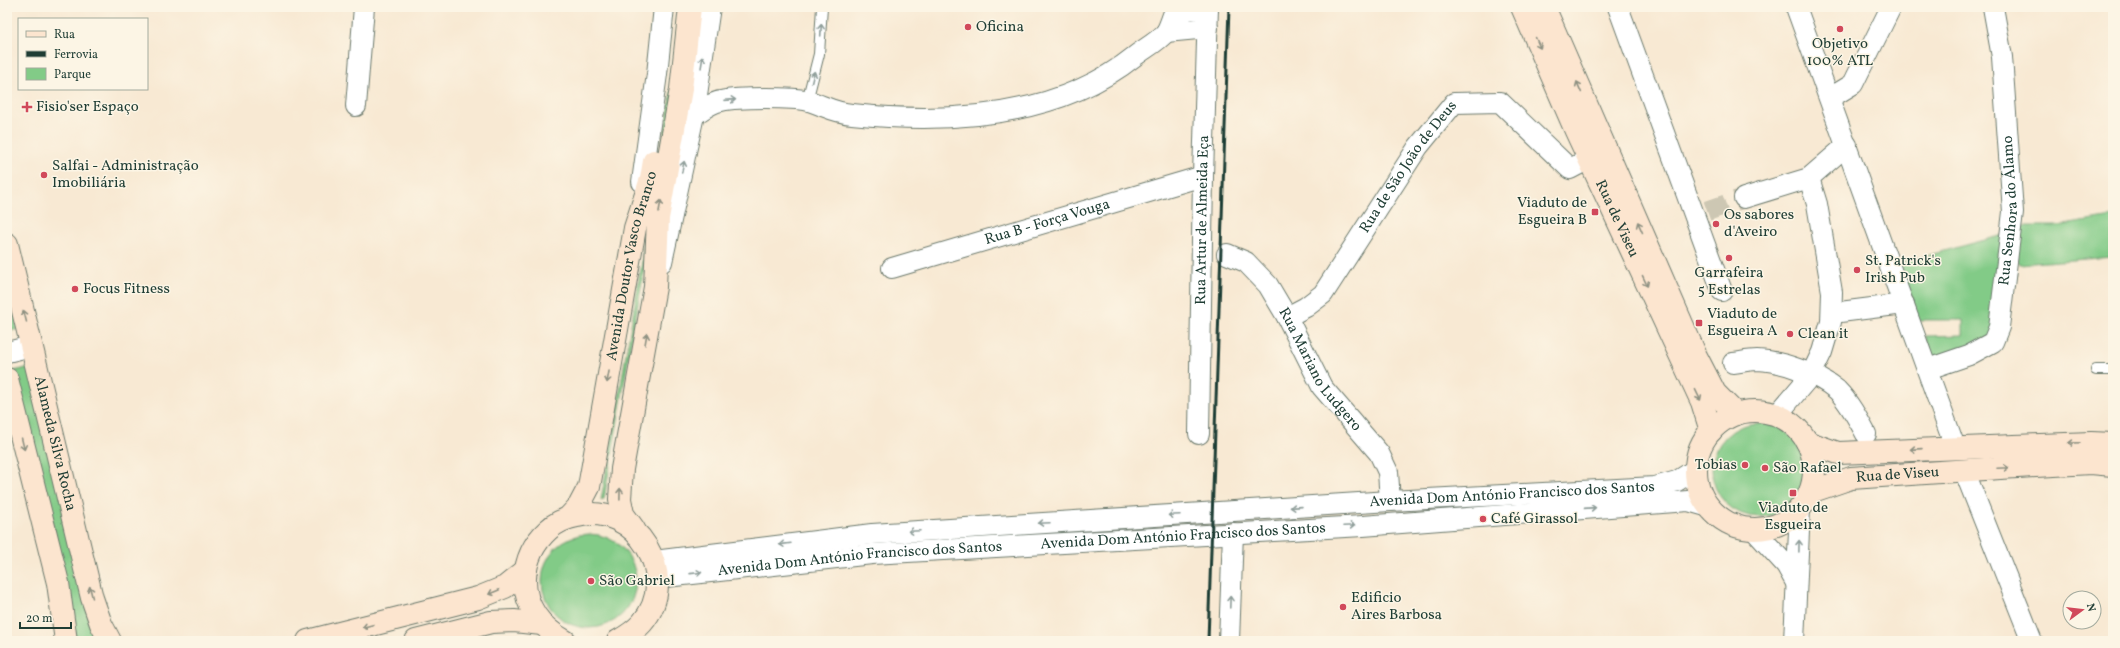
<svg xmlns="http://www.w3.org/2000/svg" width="2120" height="648" font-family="Vollkorn,serif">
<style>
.green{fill:#82cb87;stroke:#50845e}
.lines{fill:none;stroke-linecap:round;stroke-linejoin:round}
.street-tunnel{stroke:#cdc7b3;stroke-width:20;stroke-dasharray:20 10;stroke-linecap:butt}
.lane-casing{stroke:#6b796c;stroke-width:12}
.street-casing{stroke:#6b796c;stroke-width:22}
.secondary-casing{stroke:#6b796c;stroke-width:24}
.lane{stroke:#fff;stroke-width:10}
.street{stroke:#fff;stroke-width:20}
.secondary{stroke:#fce5cf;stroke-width:22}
.rail{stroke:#1f3d34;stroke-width:3}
.oneway{stroke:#8f9e9a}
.oneway2{stroke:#8e9182}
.poi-dot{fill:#d1495b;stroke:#fcf5e5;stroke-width:1.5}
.labels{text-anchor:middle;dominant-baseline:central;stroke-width:3;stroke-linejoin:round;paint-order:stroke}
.poi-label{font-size:15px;fill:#1f3d34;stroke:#fcf5e5;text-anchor:start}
.street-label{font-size:15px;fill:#1f3d34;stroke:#fcf5e5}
</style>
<rect width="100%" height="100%" fill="#fcf5e5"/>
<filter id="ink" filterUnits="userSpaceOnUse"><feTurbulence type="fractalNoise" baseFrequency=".025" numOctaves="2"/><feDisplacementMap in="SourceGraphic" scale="8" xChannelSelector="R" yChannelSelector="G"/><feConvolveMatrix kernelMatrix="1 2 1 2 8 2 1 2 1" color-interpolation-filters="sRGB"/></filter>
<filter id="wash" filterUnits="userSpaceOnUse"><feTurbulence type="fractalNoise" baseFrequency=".012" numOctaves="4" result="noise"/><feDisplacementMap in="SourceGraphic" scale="16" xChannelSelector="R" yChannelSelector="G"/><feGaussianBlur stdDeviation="0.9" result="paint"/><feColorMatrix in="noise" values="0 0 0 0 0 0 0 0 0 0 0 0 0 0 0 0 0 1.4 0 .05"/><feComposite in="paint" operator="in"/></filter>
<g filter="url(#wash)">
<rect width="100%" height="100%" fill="#f8e9d3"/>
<g class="green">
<polygon points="676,64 680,64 606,488 604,499 601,500"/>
<polygon points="2113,217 2113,257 2019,264 2017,261 2020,226 2058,226"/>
<polygon points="2003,235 1993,341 1935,362 1925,336 1963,335 1963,320 1919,320 1900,263"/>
<polygon points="7,285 18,329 7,332"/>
<polygon points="31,367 101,641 76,641 54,531 14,371"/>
<circle cx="1759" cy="470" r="47"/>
<circle cx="589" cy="581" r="47"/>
</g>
</g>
<g filter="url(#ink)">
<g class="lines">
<polyline class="street-tunnel" points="1707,211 1744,198"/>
<g class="lane-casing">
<g id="lane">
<polyline points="807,101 819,54 822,7"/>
<polyline points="2096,370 2113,370"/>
</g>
</g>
<g class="street-casing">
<g id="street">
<polyline points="1618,7 1722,291"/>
<polyline points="1796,7 1955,447"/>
<polyline points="1166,32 1208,28"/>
<polyline points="1830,98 1853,84 1891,7"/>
<polyline points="356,106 364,7"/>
<path d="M694 115C702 110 712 102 721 101 738 97 793 97 809 101 824 106 836 113 852 114 948 124 1057 119 1135 56 1144 49 1159 41 1166 32 1169 27 1171 20 1173 15L1191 9H1208"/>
<polyline points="642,182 657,74 664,7"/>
<polyline points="1744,198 1809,178 1847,145"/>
<path id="s1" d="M1227 254 1246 262 1268 285 1287 317 1322 387 1379 453 1388 472 1390 501"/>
<polyline points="662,262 694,115 710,7"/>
<path id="s2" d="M892 268 1203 176"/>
<polyline points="1832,313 1904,304"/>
<path id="s3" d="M1287 317 1306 307 1323 294 1418 147 1454 103 1500 102 1570 169 1589 159"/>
<polyline points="7,352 32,346"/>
<path d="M1733 363C1741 362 1749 360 1757 360 1782 361 1818 374 1837 390 1849 402 1858 419 1866 434"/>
<path id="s4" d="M1928 369 1969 355 1993 342 1999 327 2013 212 2002 57 1993 7"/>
<polyline points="1777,415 1811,375 1822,352 1831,322 1832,292 1817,204 1809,178"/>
<path id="s5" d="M1199 434 1203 176 1208 7"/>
<polyline points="1964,470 2032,641"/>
<polyline points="1754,530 1786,565 1796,583"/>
<path id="s6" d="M654 561 872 534 1390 501 1655 487 1677 481 1696 469"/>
<path id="s7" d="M657 578 872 554 1363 526 1688 501 1709 507"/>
<polyline points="1229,641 1233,533"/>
<polyline points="1794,641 1800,509"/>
</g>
</g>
<g class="secondary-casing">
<g id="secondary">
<path id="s8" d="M1522 7 1576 131 1702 402 1711 431"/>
<polyline points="1544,7 1696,356 1715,393 1736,414"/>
<path id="s9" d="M7 244 92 598 101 624 110 641"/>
<polyline points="7,379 58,583 66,641"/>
<circle cx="1755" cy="470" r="59"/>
<polyline points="1807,442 1838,453 2091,443 2113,444"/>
<path id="s10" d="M1810 492 1851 478 2000 468 2091 463 2113 465"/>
<path id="s11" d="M568 518 579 506 589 487 635 228 651 179 654 161"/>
<polyline points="634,529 623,514 620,499 622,469 655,287 658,218 681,89 690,7"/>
<polyline points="308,641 478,598 505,587 526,570"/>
<polyline points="416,641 491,622 514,621 542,624"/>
<path d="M565 641C542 628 524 607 525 578 526 559 534 543 548 530 556 522 567 518 577 516 636 501 682 577 642 623 635 631 627 636 618 641"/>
</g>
</g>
<use href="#lane" class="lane"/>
<use href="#street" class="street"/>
<use href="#secondary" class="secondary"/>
<polyline class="rail" points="1208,641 1229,7"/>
</g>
<defs><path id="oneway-shaft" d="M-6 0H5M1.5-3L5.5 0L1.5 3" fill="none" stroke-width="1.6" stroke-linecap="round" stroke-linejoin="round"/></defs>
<g class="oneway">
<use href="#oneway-shaft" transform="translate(821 30) rotate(-87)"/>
<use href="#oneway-shaft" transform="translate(702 62) rotate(-81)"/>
<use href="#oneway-shaft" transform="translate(813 77) rotate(-76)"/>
<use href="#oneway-shaft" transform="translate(730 100) rotate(-4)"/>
<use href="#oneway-shaft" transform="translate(683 167) rotate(-78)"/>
<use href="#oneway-shaft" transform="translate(1296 507) rotate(176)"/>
<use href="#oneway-shaft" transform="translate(1590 508) rotate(-4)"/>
<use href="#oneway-shaft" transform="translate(1174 515) rotate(177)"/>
<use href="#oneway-shaft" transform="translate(1044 523) rotate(177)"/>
<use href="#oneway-shaft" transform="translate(1349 526) rotate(-3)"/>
<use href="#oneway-shaft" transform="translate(914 531) rotate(177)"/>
<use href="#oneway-shaft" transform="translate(785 544) rotate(173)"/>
<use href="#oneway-shaft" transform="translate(1799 546) rotate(-89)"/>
<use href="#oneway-shaft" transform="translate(696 573) rotate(-6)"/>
<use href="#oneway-shaft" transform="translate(1230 602) rotate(-88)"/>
</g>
<g class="oneway2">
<use href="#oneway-shaft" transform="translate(1538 43) rotate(66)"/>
<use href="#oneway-shaft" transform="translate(1579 87) rotate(-113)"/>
<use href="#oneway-shaft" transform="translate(660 206) rotate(-80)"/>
<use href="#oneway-shaft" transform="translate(1640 227) rotate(-114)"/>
<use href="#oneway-shaft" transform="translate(1645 281) rotate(65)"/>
<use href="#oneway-shaft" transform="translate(25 316) rotate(-104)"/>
<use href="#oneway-shaft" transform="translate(646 339) rotate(-80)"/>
<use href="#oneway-shaft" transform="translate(608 377) rotate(100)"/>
<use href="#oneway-shaft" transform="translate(1698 395) rotate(64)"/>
<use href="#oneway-shaft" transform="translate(2074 443) rotate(178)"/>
<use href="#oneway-shaft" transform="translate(23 444) rotate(76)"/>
<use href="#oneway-shaft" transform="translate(1916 449) rotate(176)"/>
<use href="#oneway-shaft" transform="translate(2003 468) rotate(-3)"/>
<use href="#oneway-shaft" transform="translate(620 494) rotate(-89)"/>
<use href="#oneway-shaft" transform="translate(91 592) rotate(-104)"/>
<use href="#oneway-shaft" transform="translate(494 592) rotate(157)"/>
<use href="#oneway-shaft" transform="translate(368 626) rotate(166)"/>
</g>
</g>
<g class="poi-dot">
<circle cx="968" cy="27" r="4"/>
<circle cx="1840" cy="29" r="4"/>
<path d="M25 101h4v4h4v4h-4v4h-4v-4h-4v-4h4z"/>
<circle cx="44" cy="175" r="4"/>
<rect x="1591" y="208" width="8" height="8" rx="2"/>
<circle cx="1716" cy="224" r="4"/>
<circle cx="1729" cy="258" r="4"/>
<circle cx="1857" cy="270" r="4"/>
<circle cx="75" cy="289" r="4"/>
<rect x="1695" y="319" width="8" height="8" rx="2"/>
<circle cx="1790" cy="334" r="4"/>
<circle cx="1745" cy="465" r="4"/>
<circle cx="1765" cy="468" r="4"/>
<rect x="1789" y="489" width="8" height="8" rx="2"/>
<circle cx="1483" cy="519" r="4"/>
<circle cx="591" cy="581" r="4"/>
<circle cx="1343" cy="607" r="4"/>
</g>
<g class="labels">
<g class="poi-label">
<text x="976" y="27">Oficina</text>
<text x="1840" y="44" text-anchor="middle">Objetivo<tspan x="1840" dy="17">100% ATL</tspan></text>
<text x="36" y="107">Fisio'ser Espaço</text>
<text x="52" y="166">Salfai - Administração<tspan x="52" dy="17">Imobiliária</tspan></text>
<text x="1587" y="203" text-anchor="end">Viaduto de<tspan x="1587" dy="17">Esgueira B</tspan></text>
<text x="1724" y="215">Os sabores<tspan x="1724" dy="17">d'Aveiro</tspan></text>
<text x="1865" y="261">St. Patrick's<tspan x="1865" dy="17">Irish Pub</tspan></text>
<text x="1729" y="273" text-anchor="middle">Garrafeira<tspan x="1729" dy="17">5 Estrelas</tspan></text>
<text x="83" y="289">Focus Fitness</text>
<text x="1707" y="314">Viaduto de<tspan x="1707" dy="17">Esgueira A</tspan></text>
<text x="1798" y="334">Clean it</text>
<text x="1737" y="465" text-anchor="end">Tobias</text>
<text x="1773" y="468">São Rafael</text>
<text x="1793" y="508" text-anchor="middle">Viaduto de<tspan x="1793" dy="17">Esgueira</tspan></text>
<text x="1491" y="519">Café Girassol</text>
<text x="599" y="581">São Gabriel</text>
<text x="1351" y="598">Edificio<tspan x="1351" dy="17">Aires Barbosa</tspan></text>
</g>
<g class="street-label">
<text stroke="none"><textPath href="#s3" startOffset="196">Rua de São João de Deus</textPath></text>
<text stroke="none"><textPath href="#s4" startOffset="204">Rua Senhora do Álamo</textPath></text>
<text stroke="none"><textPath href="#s8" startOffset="232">Rua de Viseu</textPath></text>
<text stroke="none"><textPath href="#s5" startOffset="214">Rua Artur de Almeida Eça</textPath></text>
<text stroke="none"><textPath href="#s2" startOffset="162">Rua B - Força Vouga</textPath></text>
<text stroke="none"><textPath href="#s11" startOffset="263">Avenida Doutor Vasco Branco</textPath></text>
<text stroke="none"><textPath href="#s1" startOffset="152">Rua Mariano Ludgero</textPath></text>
<text stroke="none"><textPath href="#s9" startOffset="205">Alameda Silva Rocha</textPath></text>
<text stroke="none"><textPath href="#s10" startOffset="90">Rua de Viseu</textPath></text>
<text stroke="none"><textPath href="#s6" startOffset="861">Avenida Dom António Francisco dos Santos</textPath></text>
<text stroke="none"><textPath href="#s7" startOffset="528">Avenida Dom António Francisco dos Santos</textPath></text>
<text stroke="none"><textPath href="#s7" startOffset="204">Avenida Dom António Francisco dos Santos</textPath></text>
</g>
</g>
<rect width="2120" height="648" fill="none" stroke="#fcf5e5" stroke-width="24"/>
<rect x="18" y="18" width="130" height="72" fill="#fcf5e5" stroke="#a4ab9e"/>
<rect x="26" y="31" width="20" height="6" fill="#fce5cf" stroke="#a4ab9e"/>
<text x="54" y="38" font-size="12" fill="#1f3d34">Rua</text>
<rect x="26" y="51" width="20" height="6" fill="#1f3d34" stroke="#a4ab9e"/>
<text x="54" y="58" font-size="12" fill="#1f3d34">Ferrovia</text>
<rect x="26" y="68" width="20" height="12" fill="#82cb87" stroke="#a4ab9e"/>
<text x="54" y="78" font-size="12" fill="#1f3d34">Parque</text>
<g transform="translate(2082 610) rotate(75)"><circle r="19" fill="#fcf5e5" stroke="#a4ab9e"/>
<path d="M0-3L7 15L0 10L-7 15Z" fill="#d1495b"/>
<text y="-6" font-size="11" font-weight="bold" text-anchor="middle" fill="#1f3d34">N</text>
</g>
<path d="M20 622v6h51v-6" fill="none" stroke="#1f3d34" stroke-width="2"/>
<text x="26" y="622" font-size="12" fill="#1f3d34" stroke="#fcf5e5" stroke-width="3" paint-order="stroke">20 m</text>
</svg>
